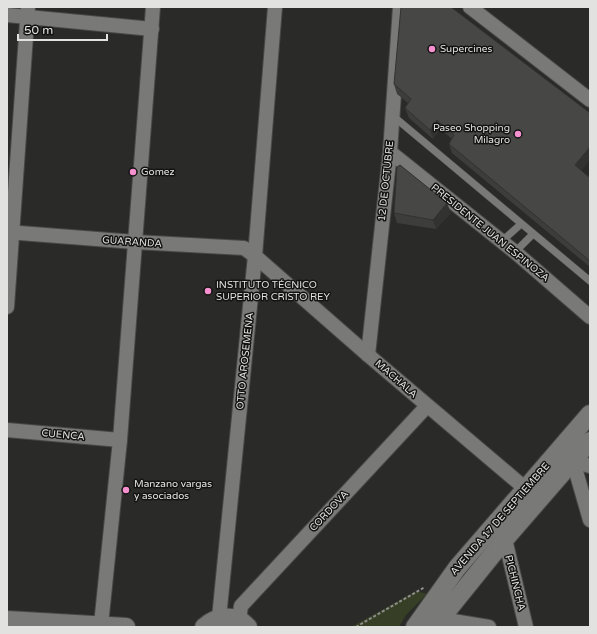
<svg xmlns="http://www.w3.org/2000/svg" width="597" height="634" font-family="'Varela Round',sans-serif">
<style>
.green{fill:#363e25}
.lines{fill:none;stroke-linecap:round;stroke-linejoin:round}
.service-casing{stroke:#484947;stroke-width:8}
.minor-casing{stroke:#484947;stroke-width:16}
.tertiary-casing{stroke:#484947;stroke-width:20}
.path{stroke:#8e8f8c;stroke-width:2;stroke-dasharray:3 2;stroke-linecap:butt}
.service{stroke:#797a77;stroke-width:7}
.minor{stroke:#797a77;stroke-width:14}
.tertiary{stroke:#797a77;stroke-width:18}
.wall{fill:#3d3e3b}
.shaded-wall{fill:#323230}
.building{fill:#474845;stroke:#323230}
.poi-dot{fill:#f690cf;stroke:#131312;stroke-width:1.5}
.labels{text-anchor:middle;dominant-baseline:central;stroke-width:3;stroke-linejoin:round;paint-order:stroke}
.poi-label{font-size:10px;fill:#e2e3e1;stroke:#131312;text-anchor:start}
.street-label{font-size:10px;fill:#e2e3e1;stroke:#131312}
</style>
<rect width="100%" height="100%" fill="#2a2b28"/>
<polygon class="green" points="416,591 427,594 406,615 399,627 351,627"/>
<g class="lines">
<g class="service-casing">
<g id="service">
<polyline points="393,116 590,281"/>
<polyline points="502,241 521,224"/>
<polyline points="515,252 533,234"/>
</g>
</g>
<g class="minor-casing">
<g id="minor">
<polyline points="470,7 590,100"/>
<polyline points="7,15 152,29"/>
<polyline points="390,152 515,252 590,317"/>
<polyline points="7,232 135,242 244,248 255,256 368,355 533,495"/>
<polyline points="7,307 28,7"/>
<polyline points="368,355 390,152 400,7"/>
<polyline points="7,430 120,440"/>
<polyline points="573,461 590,520"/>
<polyline points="573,461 590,466"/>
<polyline points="505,539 526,627"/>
<polyline points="439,611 441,619 489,627"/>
<polyline points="219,618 255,256 275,7"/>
<polyline points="239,620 241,606 427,406"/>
<polyline points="101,625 120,440 153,7"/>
</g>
</g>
<g class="tertiary-casing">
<g id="tertiary">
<polyline points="7,620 126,627"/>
<path d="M204 627C217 615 236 614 248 627"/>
<polyline points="415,627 457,568 590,414"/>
<polyline points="434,627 505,539 590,441"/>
</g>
</g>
<polyline class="path" points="356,627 425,587"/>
<use href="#service" class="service"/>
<use href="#minor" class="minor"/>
<use href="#tertiary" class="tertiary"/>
</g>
<g class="wall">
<polygon points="394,84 581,171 590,178 590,267 452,153 449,144 452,139 440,129 433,139 409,118 405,108 408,103 397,94"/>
<polygon points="394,213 451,213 436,229 397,223"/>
</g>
<g class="shaded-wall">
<polygon points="437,120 440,129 433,139 430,130"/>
<polygon points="590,147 590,160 578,175 575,165"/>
<polygon points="447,203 451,213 436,229 433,220"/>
</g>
<g class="building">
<polygon points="401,7 451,7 590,113 590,147 575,165 590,178 590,261 449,144 454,135 437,120 430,130 405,108 411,99 394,84"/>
<polygon points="400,165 447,203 433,220 394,213 397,167"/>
</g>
<g class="poi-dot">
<circle cx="432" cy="49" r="4"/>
<circle cx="518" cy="134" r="4"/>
<circle cx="133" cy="172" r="4"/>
<circle cx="208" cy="291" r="4"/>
<circle cx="126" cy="490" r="4"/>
</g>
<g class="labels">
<g class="poi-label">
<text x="440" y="49">Supercines</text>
<text x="510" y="128" text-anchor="end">Paseo Shopping<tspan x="510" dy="12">Milagro</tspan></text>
<text x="141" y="172">Gomez</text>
<text x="216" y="285">INSTITUTO TÉCNICO<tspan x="216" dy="12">SUPERIOR CRISTO REY</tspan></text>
<text x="134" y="484">Manzano vargas<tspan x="134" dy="12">y asociados</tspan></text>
</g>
<g class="street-label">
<text transform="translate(386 181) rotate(-84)">12 DE OCTUBRE</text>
<text transform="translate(490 233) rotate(39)">PRESIDENTE JUAN ESPINOZA</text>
<text transform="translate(132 242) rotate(4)">GUARANDA</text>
<text transform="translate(245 361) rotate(-84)">OTTO AROSEMENA</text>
<text transform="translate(396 379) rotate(41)">MACHALA</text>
<text transform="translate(63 435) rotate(5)">CUENCA</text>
<text transform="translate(329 511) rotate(-47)">CORDOVA</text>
<text transform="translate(500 519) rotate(-49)">AVENIDA 17 DE SEPTIEMBRE</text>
<text transform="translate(515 583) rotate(76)">PICHINCHA</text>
</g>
</g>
<rect width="597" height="634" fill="none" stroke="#e2e3e1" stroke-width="16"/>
<path d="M18 34v6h89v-6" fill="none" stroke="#e2e3e1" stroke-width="2"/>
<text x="24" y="34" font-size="12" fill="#e2e3e1" stroke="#131312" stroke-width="3" paint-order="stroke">50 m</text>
</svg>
